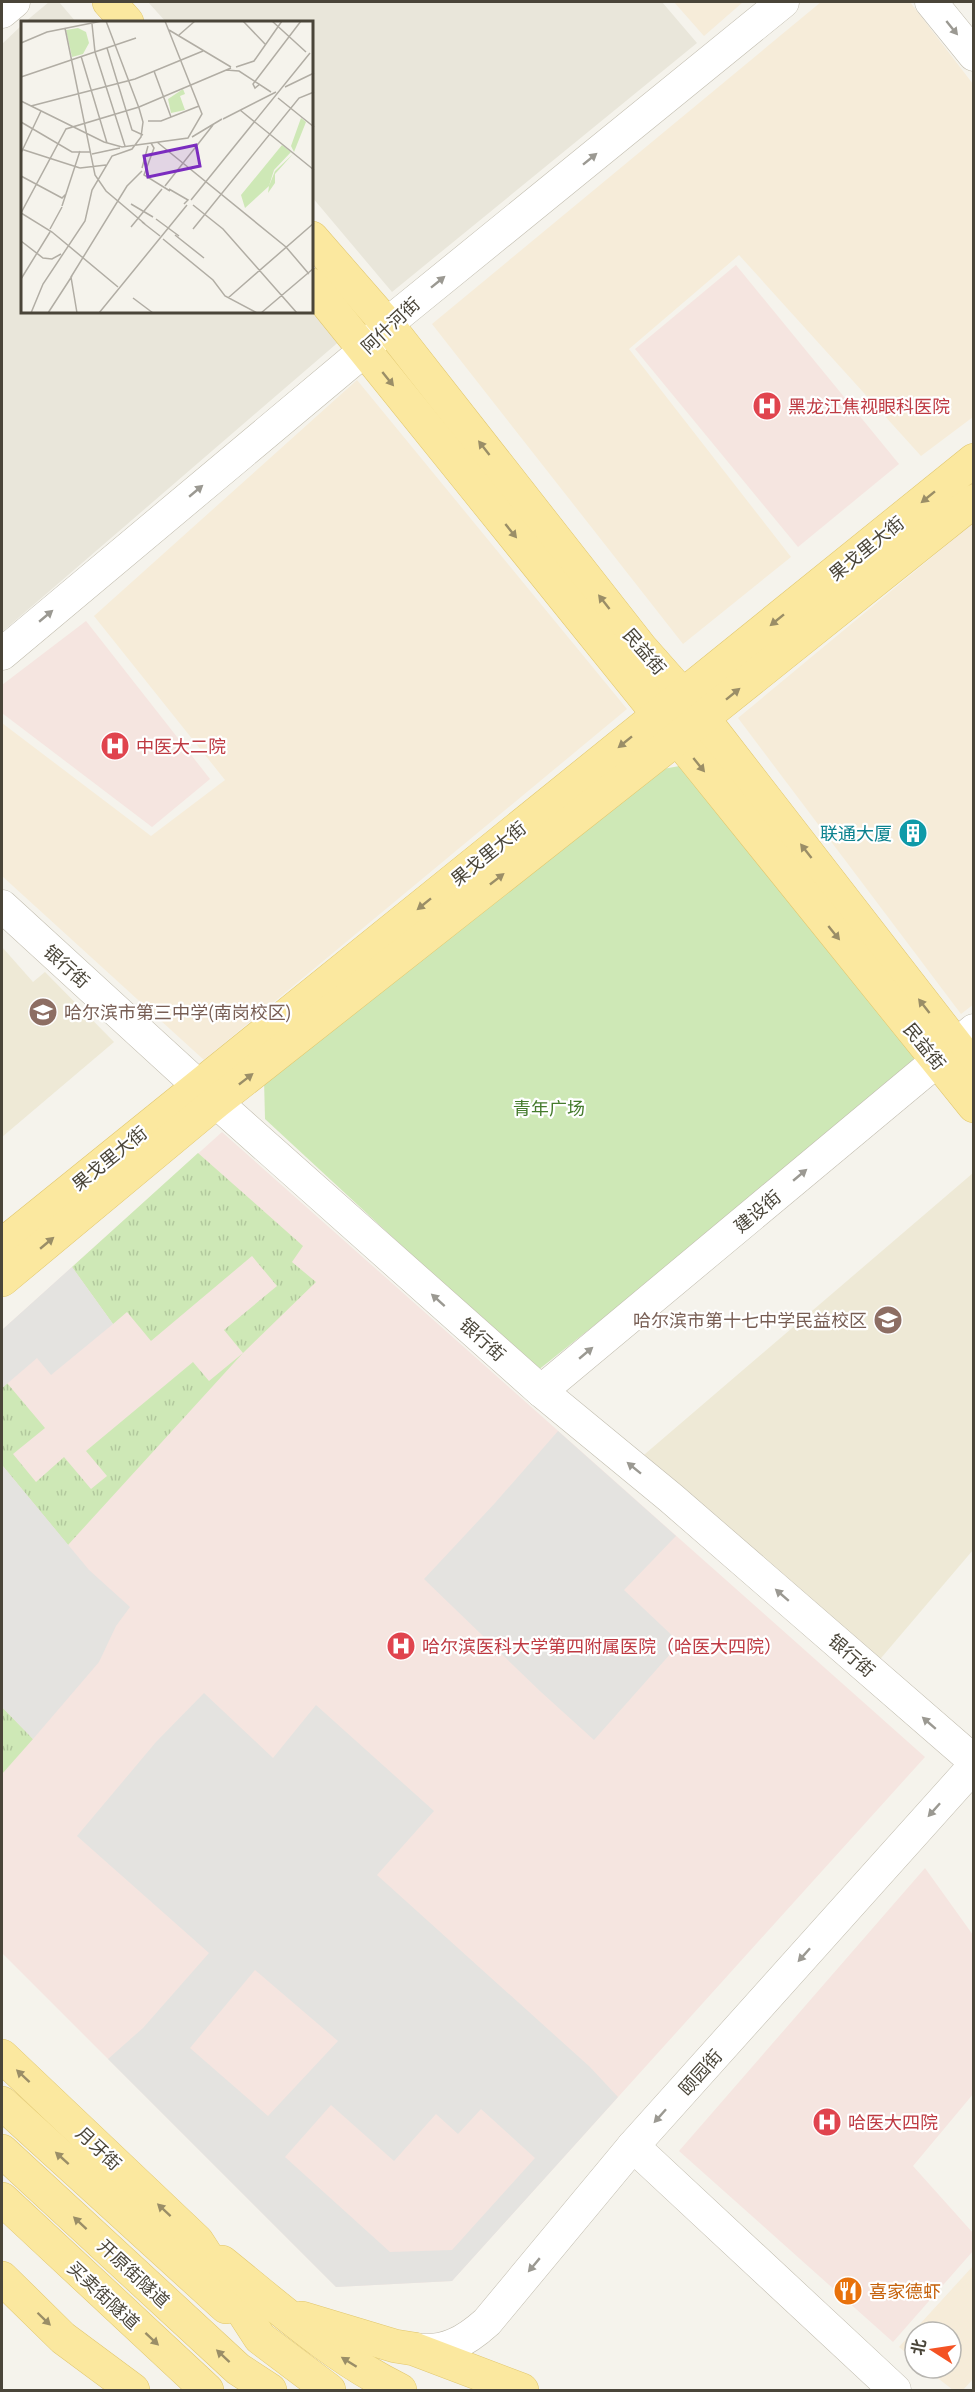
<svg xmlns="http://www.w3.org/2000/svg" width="975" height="2392" font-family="Ubuntu,'Noto Sans SC',sans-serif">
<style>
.residential{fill:#e9e6da}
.commercial{fill:#f6ecd9}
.education{fill:#eee9d6}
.medical{fill:#f5e5e0}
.grass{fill:url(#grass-tufts)}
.green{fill:#cee8b6}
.parking{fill:#e4e3e0;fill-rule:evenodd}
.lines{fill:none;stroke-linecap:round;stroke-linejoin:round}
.minor-casing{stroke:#c1bcae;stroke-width:33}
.major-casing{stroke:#e1c76e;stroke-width:34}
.minor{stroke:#fff;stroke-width:32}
.major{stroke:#fbe89f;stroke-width:33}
.oneway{fill:#9b9992}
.oneway2{fill:#9a8e67}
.labels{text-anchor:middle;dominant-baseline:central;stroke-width:4.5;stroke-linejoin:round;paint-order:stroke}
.street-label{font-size:18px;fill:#4a4539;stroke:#fff}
.health-label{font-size:18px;fill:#be3a42;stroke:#fff;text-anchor:start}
.culture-label{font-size:18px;fill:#0d838f;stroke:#fff;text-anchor:end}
.education-label{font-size:18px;fill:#785e54;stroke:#fff;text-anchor:start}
.park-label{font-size:18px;fill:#457b2d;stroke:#fff}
.food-label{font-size:18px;fill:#c56008;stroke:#fff;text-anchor:start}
.inset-road{fill:none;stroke:#b1ada4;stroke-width:1.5}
.view{fill:#7b2cbf;fill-opacity:0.15;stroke:#7b2cbf;stroke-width:3}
.inset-edge{fill:none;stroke:#4a4539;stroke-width:3}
</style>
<defs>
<pattern id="grass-tufts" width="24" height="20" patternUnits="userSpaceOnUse" patternTransform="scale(1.5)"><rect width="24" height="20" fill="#cee8b6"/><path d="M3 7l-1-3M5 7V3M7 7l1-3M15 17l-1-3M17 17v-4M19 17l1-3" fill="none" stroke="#b2c89d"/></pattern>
</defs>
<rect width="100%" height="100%" fill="#f5f3ec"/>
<g class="residential">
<polygon points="49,2 59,2 76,22 25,22"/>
<polygon points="148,2 662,2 697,43 392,292 312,197 312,22 166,22"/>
<polygon points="22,25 22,312 312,312 312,303 342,339 2,632 2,44"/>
</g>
<g class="commercial">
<polygon points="674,2 743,2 704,36"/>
<polygon points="821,2 910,2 973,84 973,417 921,456 739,255 629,349 791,557 683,644 432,324"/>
<polygon points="357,380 627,709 204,1060 2,876 2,723 151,836 225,780 94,616"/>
<polygon points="973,523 974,1004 961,1014 738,718"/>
<polygon points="973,2266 973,2379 963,2390 953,2390 925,2368 951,2368 951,2332 915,2332 915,2360 899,2347"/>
</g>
<g class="education">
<polygon points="2,947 33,982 45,972 114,1042 2,1137"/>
<polygon points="973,1173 973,1550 870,1671 631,1466"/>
</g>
<g class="medical">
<polygon points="736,265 899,464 798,547 635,349"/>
<polygon points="86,621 210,779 152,827 2,713 2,685"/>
<polygon points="222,1132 925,1757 452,2281 336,2287 2,1953 2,1330"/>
<polygon points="925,1868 973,1935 974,2093 913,2166 973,2233 973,2251 893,2342 679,2151"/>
</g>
<g class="grass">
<polygon points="198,1153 303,1246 292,1262 316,1282 243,1353 68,1545 2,1465 2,1388 7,1383 45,1428 13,1454 36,1482 64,1457 91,1489 107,1476 86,1451 193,1362 209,1381 243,1353 224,1330 277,1286 252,1256 151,1341 127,1312 113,1324 72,1267"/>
<polygon points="2,1707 33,1739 2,1774"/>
</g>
<polygon class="green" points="685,765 915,1049 912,1072 537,1371 265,1119 264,1079 663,769"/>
<g class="parking">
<polygon points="72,1267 113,1324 51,1375 37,1358 2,1388 2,1330"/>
<polygon points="558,1431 676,1536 624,1590 680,1643 594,1740 541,1692 424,1579 495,1503"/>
<polygon points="2,1465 89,1570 130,1607 116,1626 99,1662 33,1739 2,1707"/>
<path d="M204 1693 273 1758 316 1705 434 1811 377 1875 590 2067 618 2097 452 2281 336 2287 108 2059 143 2028 209 1953 77 1836 156 1742ZM255 1970 338 2041 268 2116 190 2048ZM331 2105 394 2161 436 2114 458 2134 481 2109 535 2158 452 2250 390 2252 285 2157Z"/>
</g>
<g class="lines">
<g class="minor-casing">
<g id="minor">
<polyline points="931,2 974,55"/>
<polyline points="2,12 14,2"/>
<polyline points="2,654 365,350 387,324 783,2"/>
<polyline points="2,906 216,1102 541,1391 671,1498 974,1761"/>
<polyline points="541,1391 974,1030"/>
<polyline points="633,2146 895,2390"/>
<path d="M414 2349C444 2354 466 2341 487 2322L633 2146 974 1766"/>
</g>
</g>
<g class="major-casing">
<g id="major">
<polyline points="109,2 127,22"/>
<polyline points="312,238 387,324 641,648 703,718 974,1068"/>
<polyline points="312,285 974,1106"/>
<polyline points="2,1245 974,460"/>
<polyline points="2,1280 216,1102 703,718 974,501"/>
<polyline points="2,2056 197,2241 260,2338 329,2390"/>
<polyline points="2,2103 226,2307"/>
<polyline points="2,2151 238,2369 270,2390"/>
<polyline points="2,2199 207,2390"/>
<path d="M222 2262C279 2308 334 2358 400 2390"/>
<polyline points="2,2278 63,2338 133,2390"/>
<polyline points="302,2318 395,2346 414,2349 522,2390"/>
</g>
</g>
<use href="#minor" class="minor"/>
<use href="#major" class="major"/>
</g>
<defs><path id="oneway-solid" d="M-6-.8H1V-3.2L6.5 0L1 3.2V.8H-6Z" transform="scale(1.5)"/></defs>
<g class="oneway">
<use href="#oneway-solid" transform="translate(952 28) rotate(51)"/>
<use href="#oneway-solid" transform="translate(590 159) rotate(-39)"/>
<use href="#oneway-solid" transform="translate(438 282) rotate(-39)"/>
<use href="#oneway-solid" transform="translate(196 491) rotate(-40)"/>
<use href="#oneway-solid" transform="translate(46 616) rotate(-40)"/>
<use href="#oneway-solid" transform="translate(800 1175) rotate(-40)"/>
<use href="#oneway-solid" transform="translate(438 1300) rotate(-138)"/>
<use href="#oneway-solid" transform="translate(586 1353) rotate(-40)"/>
<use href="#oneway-solid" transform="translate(634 1468) rotate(-141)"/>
<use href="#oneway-solid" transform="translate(782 1595) rotate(-139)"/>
<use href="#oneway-solid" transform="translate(929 1723) rotate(-139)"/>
<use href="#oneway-solid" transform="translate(934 1810) rotate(132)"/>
<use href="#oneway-solid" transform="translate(804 1955) rotate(132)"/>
<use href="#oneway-solid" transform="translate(660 2116) rotate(132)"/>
<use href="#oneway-solid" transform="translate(534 2265) rotate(130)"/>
</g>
<g class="oneway2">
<use href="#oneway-solid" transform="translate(388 379) rotate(51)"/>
<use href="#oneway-solid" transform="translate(484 448) rotate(-128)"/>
<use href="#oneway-solid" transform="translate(928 497) rotate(141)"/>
<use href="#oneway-solid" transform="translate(511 531) rotate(51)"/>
<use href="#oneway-solid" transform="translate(604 602) rotate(-128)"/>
<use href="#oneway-solid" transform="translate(777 620) rotate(141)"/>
<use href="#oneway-solid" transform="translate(733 694) rotate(-39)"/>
<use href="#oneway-solid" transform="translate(625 742) rotate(141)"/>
<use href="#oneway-solid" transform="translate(699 765) rotate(51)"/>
<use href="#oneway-solid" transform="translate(806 851) rotate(-128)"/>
<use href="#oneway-solid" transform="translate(497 879) rotate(-38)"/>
<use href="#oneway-solid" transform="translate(424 904) rotate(141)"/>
<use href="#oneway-solid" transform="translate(834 933) rotate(51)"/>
<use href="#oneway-solid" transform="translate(924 1006) rotate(-128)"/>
<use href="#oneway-solid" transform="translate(246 1079) rotate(-38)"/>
<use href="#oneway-solid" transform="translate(47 1243) rotate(-40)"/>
<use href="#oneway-solid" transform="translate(23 2076) rotate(-137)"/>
<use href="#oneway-solid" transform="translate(62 2158) rotate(-138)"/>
<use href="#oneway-solid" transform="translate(164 2210) rotate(-137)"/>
<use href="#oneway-solid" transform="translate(80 2223) rotate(-137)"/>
<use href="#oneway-solid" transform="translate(44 2319) rotate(44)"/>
<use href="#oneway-solid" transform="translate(152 2339) rotate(43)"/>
<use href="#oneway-solid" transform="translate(223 2356) rotate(-137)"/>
<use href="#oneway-solid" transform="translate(349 2362) rotate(-148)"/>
</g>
<defs>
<g id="hospital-disc" transform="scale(1.5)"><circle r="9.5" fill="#e0444e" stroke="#fff"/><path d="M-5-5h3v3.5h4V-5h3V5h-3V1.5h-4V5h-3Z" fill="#fff"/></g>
<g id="building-disc" transform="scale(1.5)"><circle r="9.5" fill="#0f9aa8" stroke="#fff"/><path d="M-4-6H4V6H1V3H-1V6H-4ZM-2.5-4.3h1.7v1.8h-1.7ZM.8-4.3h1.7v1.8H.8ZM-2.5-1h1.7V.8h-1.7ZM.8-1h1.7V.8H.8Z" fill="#fff"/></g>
<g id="school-disc" transform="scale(1.5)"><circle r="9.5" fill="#8d6e63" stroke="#fff"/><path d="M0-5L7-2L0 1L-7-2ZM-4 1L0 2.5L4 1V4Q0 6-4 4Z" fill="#fff"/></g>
<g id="restaurant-disc" transform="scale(1.5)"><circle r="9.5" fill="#e8710a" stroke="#fff"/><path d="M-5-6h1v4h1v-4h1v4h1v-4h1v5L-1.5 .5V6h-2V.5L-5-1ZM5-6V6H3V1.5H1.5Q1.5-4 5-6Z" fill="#fff"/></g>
</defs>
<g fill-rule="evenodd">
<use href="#hospital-disc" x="767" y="406"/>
<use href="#hospital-disc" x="115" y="746"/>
<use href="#building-disc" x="913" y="833"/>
<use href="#school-disc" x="43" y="1012"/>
<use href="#school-disc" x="888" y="1320"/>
<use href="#hospital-disc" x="401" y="1646"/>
<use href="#hospital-disc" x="827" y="2122"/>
<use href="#restaurant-disc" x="848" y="2291"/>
</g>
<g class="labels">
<g class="street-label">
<text transform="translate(390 325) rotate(-43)">阿什河街</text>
<text transform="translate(866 548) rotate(-39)">果戈里大街</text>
<text transform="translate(645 651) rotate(49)">民益街</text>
<text transform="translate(488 853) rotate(-39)">果戈里大街</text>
<text transform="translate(67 966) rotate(42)">银行街</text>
<text transform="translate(925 1046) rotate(51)">民益街</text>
<text transform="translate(109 1158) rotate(-39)">果戈里大街</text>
<text transform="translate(757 1211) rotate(-40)">建设街</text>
<text transform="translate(483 1339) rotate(42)">银行街</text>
<text transform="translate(852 1655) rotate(41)">银行街</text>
<text transform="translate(700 2072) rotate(-48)">颐园街</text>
<text transform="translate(99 2148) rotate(43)">月牙街</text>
<text transform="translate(134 2273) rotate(43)">开原街隧道</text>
<text transform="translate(104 2295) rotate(43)">买卖街隧道</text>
</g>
<g class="health-label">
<text x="788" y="406">黑龙江焦视眼科医院</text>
<text x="136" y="746">中医大二院</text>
<text x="422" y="1646">哈尔滨医科大学第四附属医院（哈医大四院）</text>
<text x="848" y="2122">哈医大四院</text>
</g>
<g class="culture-label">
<text x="892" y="833">联通大厦</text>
</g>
<g class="education-label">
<text x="64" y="1012">哈尔滨市第三中学(南岗校区)</text>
<text x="867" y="1320" text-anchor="end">哈尔滨市第十七中学民益校区</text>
</g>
<g class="park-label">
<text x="549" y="1108">青年广场</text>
</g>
<g class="food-label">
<text x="869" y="2291">喜家德虾</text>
</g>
</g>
<g transform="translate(21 21)">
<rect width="292" height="292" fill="#f5f3ec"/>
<path d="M57 7 65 11 68 22 62 33 51 36 45 9ZM162 68 164 73 159 75 164 89 150 92 147 78ZM280 97 285 101 273 131 270 125ZM261 124 270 131 253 149 248 165 254 150 272 133 254 153V162L247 172 248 165 224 187 220 174Z" fill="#cee8b6"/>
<path class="inset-road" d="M222 0 244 23M251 0 285 31M71 3 74 31 104 125M44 7 74 154 85 170 124 203M148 9 210 46M158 14 174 0M0 22 26 11 81 0M86 27 111 109 122 114M60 35 86 122M215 46 233 40 261 0M205 49 218 50 250 71M133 50 150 96M0 56 115 17M239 63 234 67 232 63 280 0M264 66 293 52M257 77 293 106M0 80 83 121 101 126 167 117 181 93 144 0M10 85 114 58 182 30M219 89 293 149M202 98 255 71M127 100H140L178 85M0 101 51 131H69M171 116 201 98M136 121 265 226 288 253M130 122 133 127 123 154 149 170M0 128 59 147M0 132 20 90M71 133 99 127M59 147 85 144M121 147 127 125M0 155 41 177 45 173M144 165 192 104M148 168 167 179 163 183M170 179 289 32M110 183 132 196M172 184 202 208 276 292M41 185 59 130M135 198 158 215M121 201 139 215M110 206 141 168M29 208 41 186M172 208 278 77 293 71M154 214 183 237M142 218 192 259 204 275 236 292M0 220 22 237 31 238 40 233M0 258 29 211M97 266 31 211 0 192 45 108 118 86 210 47M112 277 132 292M207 277 293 202M10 292 22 263 64 200 71 169 91 135 111 128 120 116 122 101 118 87 85 0M27 292 51 255M56 292 50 256 106 165 121 150M78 292 166 184M240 292 293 247"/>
<path class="view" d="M175 124 179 145 127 156 123 135Z"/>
<rect width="292" height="292" class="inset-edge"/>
</g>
<rect width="975" height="2392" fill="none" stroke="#4a4539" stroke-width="6"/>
<g transform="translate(933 2350) rotate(282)"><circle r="28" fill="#ffffff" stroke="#b7b5b0" stroke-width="1.5"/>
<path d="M0-4.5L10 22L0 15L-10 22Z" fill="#f45324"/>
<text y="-9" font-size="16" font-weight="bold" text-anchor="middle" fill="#4a4539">北</text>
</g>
</svg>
